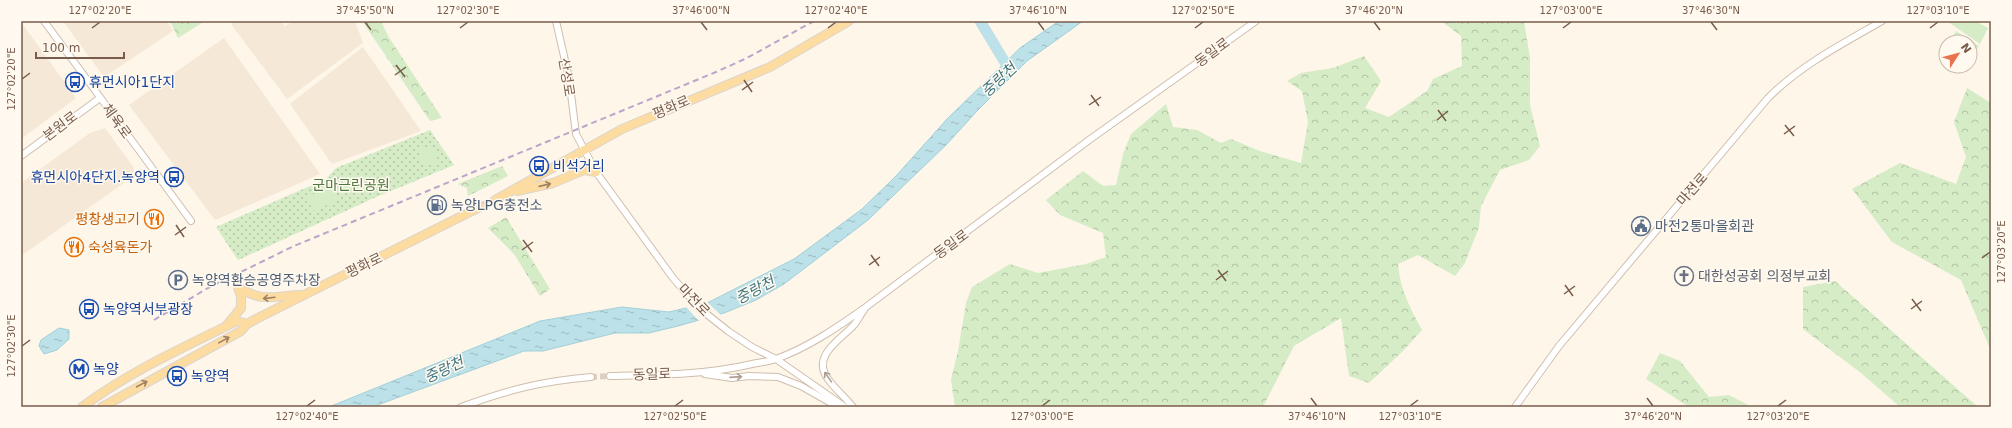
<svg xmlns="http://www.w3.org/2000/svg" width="2012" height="428" font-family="'DejaVu Sans','Noto Sans KR',sans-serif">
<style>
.residential{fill:#f5e8d7}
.grass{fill:url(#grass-dots)}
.forest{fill:url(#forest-crowns)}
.garden{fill:#d5ecc6}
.water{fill:url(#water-ripples);stroke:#a2d0da}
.pier{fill:#fdf6e9}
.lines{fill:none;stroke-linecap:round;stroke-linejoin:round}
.river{stroke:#bce1e8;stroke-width:11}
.minor-tunnel{stroke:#dcd0c2;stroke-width:6;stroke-dasharray:6 3;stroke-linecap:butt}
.major-tunnel{stroke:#dcd0c2;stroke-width:8;stroke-dasharray:8 4;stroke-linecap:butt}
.minor-casing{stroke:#d0bead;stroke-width:8}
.major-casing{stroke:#dcd5d0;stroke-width:10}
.minor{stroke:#fff;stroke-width:6}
.major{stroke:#fcdca1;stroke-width:8}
.rail{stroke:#b9a6c8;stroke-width:2;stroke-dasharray:6 4;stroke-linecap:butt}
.oneway{stroke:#a08265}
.oneway2{stroke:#af9d93}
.ticks{fill:none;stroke:#795c4b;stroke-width:1.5}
.labels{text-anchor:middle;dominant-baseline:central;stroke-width:3;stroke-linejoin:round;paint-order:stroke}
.street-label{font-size:14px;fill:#795c4b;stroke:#fff9f0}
.transit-label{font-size:14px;fill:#164399;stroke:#fff9f0;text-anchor:start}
.park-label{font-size:14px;fill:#507940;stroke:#fff9f0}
.service-label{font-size:14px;fill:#4e5e75;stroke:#fff9f0;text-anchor:start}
.food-label{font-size:14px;fill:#c56008;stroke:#fff9f0;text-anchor:end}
.worship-label{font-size:14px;fill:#5b616d;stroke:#fff9f0;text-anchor:start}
.water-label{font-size:15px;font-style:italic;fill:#417885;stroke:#fff9f0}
.neatline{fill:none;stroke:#795c4b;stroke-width:1.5}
.ticks-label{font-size:10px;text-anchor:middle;fill:#795c4b}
</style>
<defs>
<pattern id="grass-dots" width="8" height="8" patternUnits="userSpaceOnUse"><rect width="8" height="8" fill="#d5ecc6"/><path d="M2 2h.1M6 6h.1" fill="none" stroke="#b2c2a3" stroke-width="1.8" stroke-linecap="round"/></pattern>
<pattern id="forest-crowns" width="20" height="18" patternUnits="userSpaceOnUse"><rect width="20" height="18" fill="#d5ecc6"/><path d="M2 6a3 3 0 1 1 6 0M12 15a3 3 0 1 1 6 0" fill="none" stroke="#b2c2a3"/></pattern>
<pattern id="water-ripples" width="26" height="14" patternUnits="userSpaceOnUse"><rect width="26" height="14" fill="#bce1e8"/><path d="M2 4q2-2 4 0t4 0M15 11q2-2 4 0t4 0" fill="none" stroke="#9ebabe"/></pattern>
</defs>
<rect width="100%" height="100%" fill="#fdf6e9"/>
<g class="residential">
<polygon points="63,21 167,21 173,31 104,77"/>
<polygon points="237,21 280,21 285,26 294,21 355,21 363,43 287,99 231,24"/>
<polygon points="21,22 76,98 21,139"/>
<polygon points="224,38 320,174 215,220 129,105"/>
<polygon points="363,47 421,131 332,164 290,104"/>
<polygon points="105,128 134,168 132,177 21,256 21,183 90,133"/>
</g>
<polygon class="grass" points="430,130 454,165 374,198 238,260 216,227 326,179 336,168"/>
<g class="forest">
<polygon points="170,21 205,21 178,38"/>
<polygon points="362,21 381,21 388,36 442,118 430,121"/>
<path d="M1441 21H1524L1530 58V105L1540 146 1529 160 1500 170 1481 206 1479 227 1465 263 1455 276 1418 255 1398 264C1400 289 1410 308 1422 330L1404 350 1369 383 1349 376 1341 318 1294 346 1263 407H955L951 380 958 351 966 303 972 287 1010 264 1038 273 1086 264 1106 257 1103 233 1060 215 1046 200 1083 171 1103 186 1116 185 1123 154 1131 134 1166 104 1173 127 1197 130 1221 143 1231 139 1260 151 1301 163 1308 122 1302 91 1287 81 1301 73 1333 68 1364 56 1381 81 1365 108 1389 117 1427 91 1433 79 1462 66 1461 36Z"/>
<polygon points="1967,88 1991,103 1991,351 1961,280 1892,242 1852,189 1900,163 1956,184 1966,157 1954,122"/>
<polygon points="502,166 508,176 468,196 467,188 458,184"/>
<polygon points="506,217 550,289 540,296 514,254 488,228"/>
<polygon points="1835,281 1978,407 1900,407 1861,373 1803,329 1803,287"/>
<polygon points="1660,353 1680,361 1709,397 1729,395 1752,407 1689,407 1646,379"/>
</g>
<g class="garden">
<polygon points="1947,21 1975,21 1988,28 1980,44"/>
<polygon points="1956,31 1979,46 1972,57 1970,55 1970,42 1950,41"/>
<polygon points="436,147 438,164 420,163 421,148"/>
<polygon points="333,186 339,200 313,211 307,197"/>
</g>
<g class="water">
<polygon points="1059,21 1083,21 1027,61 977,111 947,144 868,220 784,284 756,300 724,313 678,326 649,333 615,333 543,351 524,351 372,407 329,407 540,321 622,307 669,312 707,303 794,259 862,209 896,176 947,119 1020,48"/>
<polygon points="59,328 69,330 69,339 57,350 44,354 39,346 41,340"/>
</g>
<polygon class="pier" points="706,301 722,316 700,322 685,306"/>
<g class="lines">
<polyline class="river" points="980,21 1009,69"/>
<polyline class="minor-tunnel" points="591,377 610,376"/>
<polyline class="major-tunnel" points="480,207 495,200"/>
<g class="minor-casing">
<g id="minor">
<polyline points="44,21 191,221"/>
<polyline points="556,21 569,78 576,134 596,172 673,278 699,308 728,331 752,347 776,359 845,407"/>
<polyline points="21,156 100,98"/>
<polyline points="705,374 732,378 749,376 778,377 801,386 838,407"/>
<path d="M610 376C657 375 706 375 752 364 760 362 768 362 776 359 809 347 838 327 866 307L1089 140 1256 21"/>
<path d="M461 407C507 390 543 381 591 377"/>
<path d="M853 407C845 397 835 389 828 379 811 356 840 340 853 326 857 322 860 315 864 310"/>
<path d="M1515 407 1559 346 1768 98C1801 65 1842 44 1882 21"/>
</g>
</g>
<g class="major-casing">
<g id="major">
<polyline points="517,191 553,183 584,170 596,172"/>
<polyline points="495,200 622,129 770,67 849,21"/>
<path d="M238 287C263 303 272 296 300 295"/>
<polyline points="227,325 241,308 241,297 238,287"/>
<path d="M82 407C129 372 184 347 237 321L247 324"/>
<polyline points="102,407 241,331 247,324 258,318 480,207"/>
</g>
</g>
<use href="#minor" class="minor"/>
<use href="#major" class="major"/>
<polyline class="rail" points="154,320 208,288 294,246 716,72 747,58 814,21"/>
</g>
<defs><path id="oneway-shaft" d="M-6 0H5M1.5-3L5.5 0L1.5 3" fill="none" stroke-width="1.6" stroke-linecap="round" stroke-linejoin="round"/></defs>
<g class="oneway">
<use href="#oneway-shaft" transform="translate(545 185) rotate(-13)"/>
<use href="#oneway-shaft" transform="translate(269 298) rotate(173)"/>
<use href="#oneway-shaft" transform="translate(224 340) rotate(-29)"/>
<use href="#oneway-shaft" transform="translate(142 384) rotate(-28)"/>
</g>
<g class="oneway2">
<use href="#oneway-shaft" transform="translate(736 377) rotate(-4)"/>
<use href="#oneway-shaft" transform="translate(828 377) rotate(-125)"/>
</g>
<path class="ticks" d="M365 22 371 30M701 22 707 30M1038 22 1044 30M1374 22 1380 30M1711 22 1717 30M92 28 100 22M460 28 468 22M828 28 836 22M1195 28 1203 22M1563 28 1571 22M1930 28 1938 22M396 65 405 77M395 75 406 67M22 79 30 73M744 80 752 92M742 90 753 82M1091 95 1099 106M1089 105 1101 97M1438 110 1446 121M1437 120 1448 111M1785 125 1794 136M1784 134 1795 126M176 225 184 237M175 235 186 227M523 240 532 252M522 250 533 242M871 255 879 266M1982 258 1990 252M869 265 880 257M1218 270 1226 281M1216 280 1228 271M1565 285 1573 296M1564 294 1575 286M1912 299 1921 311M1911 309 1922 301M22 346 30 340M1311 398 1317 406M1647 398 1653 406M307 406 315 400M675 406 683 400M1042 406 1050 400M1410 406 1418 400M1778 406 1786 400"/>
<defs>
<g id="bus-ring" transform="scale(1)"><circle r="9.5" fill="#fff9f0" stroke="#1a4fb4" stroke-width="1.5"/><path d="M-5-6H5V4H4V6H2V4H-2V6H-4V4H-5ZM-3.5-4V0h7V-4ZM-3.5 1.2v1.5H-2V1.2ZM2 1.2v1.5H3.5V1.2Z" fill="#1a4fb4"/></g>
<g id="fuel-ring" transform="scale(1)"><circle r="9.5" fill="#fff9f0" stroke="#5c6f8a" stroke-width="1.5"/><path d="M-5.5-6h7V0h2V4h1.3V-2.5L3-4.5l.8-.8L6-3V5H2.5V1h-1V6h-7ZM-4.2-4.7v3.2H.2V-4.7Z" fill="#5c6f8a"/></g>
<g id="restaurant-ring" transform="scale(1)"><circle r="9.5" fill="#fff9f0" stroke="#e8710a" stroke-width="1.5"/><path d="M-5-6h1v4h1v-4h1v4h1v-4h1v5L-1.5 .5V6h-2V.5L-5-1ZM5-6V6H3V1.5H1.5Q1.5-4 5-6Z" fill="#e8710a"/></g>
<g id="civic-ring" transform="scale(1)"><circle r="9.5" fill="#fff9f0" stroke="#5c6f8a" stroke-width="1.5"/><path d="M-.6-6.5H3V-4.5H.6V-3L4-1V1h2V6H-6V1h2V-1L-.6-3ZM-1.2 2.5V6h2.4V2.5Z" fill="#5c6f8a"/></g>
<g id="church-ring" transform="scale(1)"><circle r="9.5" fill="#fff9f0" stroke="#6b7280" stroke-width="1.5"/><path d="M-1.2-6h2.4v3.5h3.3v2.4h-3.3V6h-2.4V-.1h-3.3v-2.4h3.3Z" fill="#6b7280"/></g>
<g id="parking-ring" transform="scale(1)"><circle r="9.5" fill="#fff9f0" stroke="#5c6f8a" stroke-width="1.5"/><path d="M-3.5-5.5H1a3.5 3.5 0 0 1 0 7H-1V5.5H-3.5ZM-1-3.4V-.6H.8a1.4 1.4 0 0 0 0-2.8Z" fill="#5c6f8a"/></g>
<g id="metro-ring" transform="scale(1)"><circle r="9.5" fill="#fff9f0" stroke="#1a4fb4" stroke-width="1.5"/><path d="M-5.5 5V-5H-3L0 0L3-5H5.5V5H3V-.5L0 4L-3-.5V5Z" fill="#1a4fb4"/></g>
</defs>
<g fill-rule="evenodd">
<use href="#bus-ring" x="75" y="82"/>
<use href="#bus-ring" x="539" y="166"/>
<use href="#bus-ring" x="174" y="177"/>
<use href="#fuel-ring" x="437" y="205"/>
<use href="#restaurant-ring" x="154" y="219"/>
<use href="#civic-ring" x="1641" y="226"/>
<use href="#restaurant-ring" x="74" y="247"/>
<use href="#church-ring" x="1684" y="276"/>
<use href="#parking-ring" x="178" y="280"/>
<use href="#bus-ring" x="89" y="309"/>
<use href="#metro-ring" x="79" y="369"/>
<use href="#bus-ring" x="177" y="376"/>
</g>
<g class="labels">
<g class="street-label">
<text transform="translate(1212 52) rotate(-36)">동일로</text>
<text transform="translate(567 77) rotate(81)">산성로</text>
<text transform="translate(671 107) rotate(-23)">평화로</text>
<text transform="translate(117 121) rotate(54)">체육로</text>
<text transform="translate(60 126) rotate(-37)">본원로</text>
<text transform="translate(1692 189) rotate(-49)">마전로</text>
<text transform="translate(951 244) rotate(-36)">동일로</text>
<text transform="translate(364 265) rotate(-26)">평화로</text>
<text transform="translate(694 300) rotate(46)">마전로</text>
<text transform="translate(652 374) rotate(-2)">동일로</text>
</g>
<g class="transit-label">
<text x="89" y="82">휴먼시아1단지</text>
<text x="553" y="166">비석거리</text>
<text x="160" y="177" text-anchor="end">휴먼시아4단지.녹양역</text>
<text x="103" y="309">녹양역서부광장</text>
<text x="93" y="369">녹양</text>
<text x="191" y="376">녹양역</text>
</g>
<g class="park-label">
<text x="351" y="185">군마근린공원</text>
</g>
<g class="service-label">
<text x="451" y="205">녹양LPG충전소</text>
<text x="1655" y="226">마전2통마을회관</text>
<text x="192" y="280">녹양역환승공영주차장</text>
</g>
<g class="food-label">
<text x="140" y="219">평창생고기</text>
<text x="88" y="247" text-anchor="start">숙성육돈가</text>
</g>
<g class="worship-label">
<text x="1698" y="276">대한성공회 의정부교회</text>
</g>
<g class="water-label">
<text transform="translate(999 80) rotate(-43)">중랑천</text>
<text transform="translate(755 290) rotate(-28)">중랑천</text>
<text transform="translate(444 370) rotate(-25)">중랑천</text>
</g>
</g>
<rect width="2012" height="428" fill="none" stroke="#fff9f0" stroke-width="44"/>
<g transform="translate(1958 54) rotate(54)"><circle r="19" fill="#fff9f0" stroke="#c9baae"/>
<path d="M0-3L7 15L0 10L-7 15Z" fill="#e8724d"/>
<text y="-6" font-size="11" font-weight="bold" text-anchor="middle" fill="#795c4b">N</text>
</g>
<path d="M36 52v6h88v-6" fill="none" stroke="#795c4b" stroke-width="2"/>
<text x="42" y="52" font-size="12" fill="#795c4b" stroke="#fff9f0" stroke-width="3" paint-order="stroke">100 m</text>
<rect x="22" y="22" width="1968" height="384" class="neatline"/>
<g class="ticks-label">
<text x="100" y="14">127°02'20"E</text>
<text x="365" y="14">37°45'50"N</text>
<text x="468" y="14">127°02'30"E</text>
<text x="701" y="14">37°46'00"N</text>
<text x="836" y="14">127°02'40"E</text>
<text x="1038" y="14">37°46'10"N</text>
<text x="1203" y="14">127°02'50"E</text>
<text x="1374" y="14">37°46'20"N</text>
<text x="1571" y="14">127°03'00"E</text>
<text x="1711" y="14">37°46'30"N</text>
<text x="1938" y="14">127°03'10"E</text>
<text transform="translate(11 79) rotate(-90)" y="4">127°02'20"E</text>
<text transform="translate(2001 252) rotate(-90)" y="4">127°03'20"E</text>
<text transform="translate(11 346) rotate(-90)" y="4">127°02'30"E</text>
<text x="307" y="420">127°02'40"E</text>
<text x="675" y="420">127°02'50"E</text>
<text x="1042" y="420">127°03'00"E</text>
<text x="1317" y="420">37°46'10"N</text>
<text x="1410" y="420">127°03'10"E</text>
<text x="1653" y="420">37°46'20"N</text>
<text x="1778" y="420">127°03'20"E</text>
</g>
</svg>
